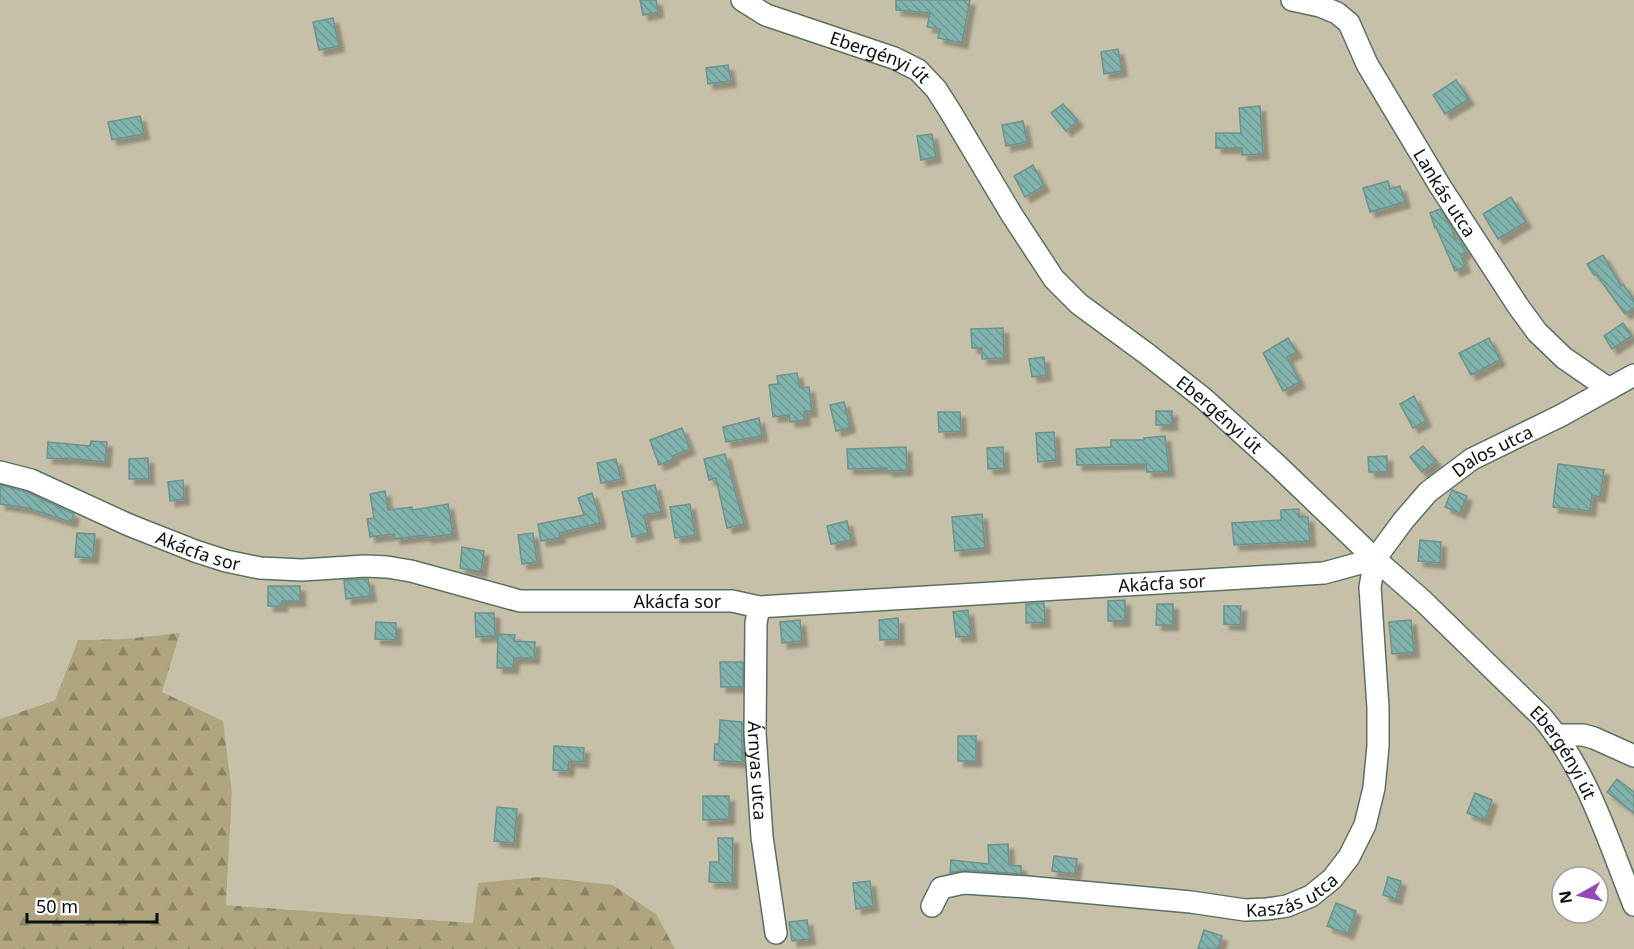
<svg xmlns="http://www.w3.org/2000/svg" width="1634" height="949" font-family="'Noto Sans',sans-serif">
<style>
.green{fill:#c7c0a8;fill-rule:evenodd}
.forest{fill:url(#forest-firs)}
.building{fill:url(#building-back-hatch);stroke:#6e928e;stroke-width:1.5;filter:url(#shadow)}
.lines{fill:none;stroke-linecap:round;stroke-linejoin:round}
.minor-casing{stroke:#587261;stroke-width:24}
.minor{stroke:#fff;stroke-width:21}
.labels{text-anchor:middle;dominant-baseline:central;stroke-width:4.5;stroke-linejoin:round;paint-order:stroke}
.street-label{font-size:18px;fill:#08110b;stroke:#fff}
</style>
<defs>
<pattern id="forest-firs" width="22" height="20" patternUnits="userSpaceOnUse" patternTransform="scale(1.5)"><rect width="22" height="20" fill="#b0a57f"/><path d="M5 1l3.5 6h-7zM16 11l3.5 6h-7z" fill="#8d8566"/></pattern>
<pattern id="building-back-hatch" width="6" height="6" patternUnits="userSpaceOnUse" patternTransform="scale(1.5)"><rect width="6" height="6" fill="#81b3ad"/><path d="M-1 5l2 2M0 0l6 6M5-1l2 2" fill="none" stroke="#6e9994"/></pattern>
<filter id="shadow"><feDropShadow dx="5.5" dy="5.5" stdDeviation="1.5" flood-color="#0004"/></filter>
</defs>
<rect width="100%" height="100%" fill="#cbe8d5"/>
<path class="green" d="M0 0H1634V949H675L657 915 473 923 226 905 232 794 125 639 78 640 55 700 0 719ZM1562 877H1598V913H1562Z"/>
<polygon class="forest" points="180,633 162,692 223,721 232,794 226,905 473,923 478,883 540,877 613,885 657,915 675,949 0,949 0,719 55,700 78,640 125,639"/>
<g class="building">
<polygon points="640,0 656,0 658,12 643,15"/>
<polygon points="896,0 970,0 962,43 938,38 940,29 927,27 930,13 896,10"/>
<polygon points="333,18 339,46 319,50 313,22"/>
<polygon points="1118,49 1122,71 1104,74 1101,52"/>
<polygon points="728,65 731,81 708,84 706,68"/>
<polygon points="1456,80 1469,99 1445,114 1433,95"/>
<polygon points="1063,104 1078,121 1066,131 1051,113"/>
<polygon points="1260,106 1263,154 1242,155 1242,148 1216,148 1216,133 1241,133 1239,108"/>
<polygon points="140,116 144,134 112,140 108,122"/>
<polygon points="1023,121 1027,142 1006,146 1002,125"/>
<polygon points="932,134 936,157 921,160 917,136"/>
<polygon points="1033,165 1044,186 1025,197 1014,176"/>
<polygon points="1388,181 1390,189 1400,186 1405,202 1370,212 1363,188"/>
<polygon points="1511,197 1526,222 1498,239 1483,214"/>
<polygon points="1440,209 1451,226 1455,239 1459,238 1466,252 1461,255 1465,267 1455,271 1436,227 1435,228 1430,213"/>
<polygon points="1603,255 1621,286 1623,284 1634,300 1634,308 1625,314 1596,274 1594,275 1587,264"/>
<polygon points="1623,323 1632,336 1612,349 1604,336"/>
<polygon points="1003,328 1004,358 982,359 982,348 972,348 971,329"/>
<polygon points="1288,338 1297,352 1287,357 1300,382 1283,391 1263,353"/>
<polygon points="1489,338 1500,360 1471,375 1459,353"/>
<polygon points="1044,357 1046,375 1032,377 1029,359"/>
<polygon points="797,373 800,388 809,387 812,411 804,412 805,420 790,422 789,415 773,417 769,385 778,384 777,376"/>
<polygon points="1414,396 1426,421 1413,428 1400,404"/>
<polygon points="844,402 850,427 836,431 830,405"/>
<rect x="1156" y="411" width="16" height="14"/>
<polygon points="938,412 960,412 961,431 939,432"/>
<polygon points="759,418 762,436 726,442 723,427"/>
<polygon points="682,428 690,449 672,456 674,459 659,465 650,440"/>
<polygon points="1054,432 1056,460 1038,462 1036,433"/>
<polygon points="1165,436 1169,471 1147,472 1146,464 1077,465 1076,449 1111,447 1111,440 1144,440 1144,438"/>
<polygon points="91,441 107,442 105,462 65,458 65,459 47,458 48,442 90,446"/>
<polygon points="1423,446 1436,461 1422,472 1410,457"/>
<polygon points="906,447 907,470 887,471 887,468 848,469 847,449"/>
<polygon points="1003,447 1004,468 988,469 987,448"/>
<polygon points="725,454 744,524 727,528 716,478 709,480 704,459"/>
<polygon points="1387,456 1387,472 1369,472 1368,457"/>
<polygon points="148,458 149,479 129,479 129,459"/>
<polygon points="616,459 621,479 601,483 597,463"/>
<polygon points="1558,464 1604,470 1600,497 1592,495 1590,511 1553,507"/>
<polygon points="183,480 184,499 170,501 168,482"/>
<polygon points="0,485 27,492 74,514 71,522 27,508 0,504"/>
<polygon points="655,485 661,512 644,515 648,533 632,537 622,492"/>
<polygon points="1452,490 1467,496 1460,513 1445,507"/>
<polygon points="385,491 388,510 412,507 413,510 448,504 453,534 426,538 425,535 395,539 394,534 370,537 367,519 374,518 370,494"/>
<polygon points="592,493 600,519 599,519 600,523 559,533 560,538 541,541 538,524 584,515 578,498"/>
<polygon points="690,504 695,535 675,538 670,507"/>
<polygon points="1299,509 1299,517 1308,517 1310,541 1234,545 1232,523 1281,520 1281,510"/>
<polygon points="982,514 985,548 955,551 952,517"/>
<polygon points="847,521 851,540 831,544 827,526"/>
<polygon points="77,533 95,534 93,558 75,557"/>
<polygon points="533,533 537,562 522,564 518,535"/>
<polygon points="1420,540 1441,542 1440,563 1418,561"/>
<polygon points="462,547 484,551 481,572 460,568"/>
<polygon points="368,579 371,596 346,599 344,580"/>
<polygon points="268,586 300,586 300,601 282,601 282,606 268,606"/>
<polygon points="1125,600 1125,621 1108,621 1108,601"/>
<polygon points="1044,603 1045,622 1026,623 1026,604"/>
<polygon points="1157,604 1173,604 1173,625 1156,625"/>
<polygon points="1224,606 1241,606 1240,625 1224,624"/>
<polygon points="968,610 971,636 956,637 953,612"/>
<polygon points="475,613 494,613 495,636 476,637"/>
<polygon points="898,618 899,639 880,640 879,620"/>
<polygon points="800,620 802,641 782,643 780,622"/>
<polygon points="1411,620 1414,652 1392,654 1389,622"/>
<polygon points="376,622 396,623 396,640 375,639"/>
<polygon points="498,634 515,635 514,641 535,642 534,658 514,658 513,668 497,668"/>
<polygon points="720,662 743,662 743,687 721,687"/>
<polygon points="720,720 742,722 742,762 714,760 715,744 719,744"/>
<rect x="958" y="736" width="18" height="25"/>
<polygon points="554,746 584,748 583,762 569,761 568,771 553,770"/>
<polygon points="1617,779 1634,792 1634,813 1607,792"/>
<polygon points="1475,793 1492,800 1485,820 1467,813"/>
<polygon points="703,796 729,796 729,819 703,820"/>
<polygon points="497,807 517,809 514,843 494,841"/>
<polygon points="718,838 733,838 732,883 709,882 710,862 719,862"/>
<polygon points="1008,844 1009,865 1021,866 1021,874 965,870 950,873 951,860 989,864 988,845"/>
<polygon points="1054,856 1077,859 1075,874 1052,871"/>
<polygon points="1388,877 1401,881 1396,899 1383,895"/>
<polygon points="870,881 873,906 856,909 853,883"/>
<polygon points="1336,903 1356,911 1348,934 1327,926"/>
<polygon points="807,920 810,939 792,941 789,922"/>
<polygon points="1204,930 1222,936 1218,949 1198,949"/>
</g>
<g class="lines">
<g class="minor-casing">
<g id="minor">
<path id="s1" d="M742 0 766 15 894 58 918 70 936 89 950 111 1012 215 1054 279 1079 304 1147 354 1203 398 1277 465 1375 559 1423 601 1542 717C1587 770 1608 840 1634 905"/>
<path id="s2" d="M1292 0 1320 6 1337 13 1349 23 1367 64 1440 186 1518 306 1537 332 1564 358 1609 389"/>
<path id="s3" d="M0 472 31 480 129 525 195 551 226 561 260 568 302 570 365 566 387 567 411 571 520 601H732L759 607 1324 573 1375 559"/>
<path id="s4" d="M759 607 756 623 755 733 762 837 776 933"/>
<polyline points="1557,735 1583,735 1594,738 1634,756"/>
<path id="s5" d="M932 906 941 888 964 883 1027 887 1191 902 1245 910 1267 909 1287 906 1311 896 1332 879 1349 857 1365 825 1374 788 1378 746V708L1370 587 1375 559 1403 521 1428 492 1472 459 1562 415 1634 375"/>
</g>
</g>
<use href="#minor" class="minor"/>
</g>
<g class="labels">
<g class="street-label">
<text stroke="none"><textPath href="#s1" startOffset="150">Ebergényi út</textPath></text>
<text stroke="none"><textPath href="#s2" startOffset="258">Lankás utca</textPath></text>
<text stroke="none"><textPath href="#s1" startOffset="654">Ebergényi út</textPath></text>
<text stroke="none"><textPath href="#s5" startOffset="915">Dalos utca</textPath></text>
<text stroke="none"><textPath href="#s3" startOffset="214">Akácfa sor</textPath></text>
<text stroke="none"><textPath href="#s3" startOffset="1186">Akácfa sor</textPath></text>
<text stroke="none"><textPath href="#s3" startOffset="700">Akácfa sor</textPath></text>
<text stroke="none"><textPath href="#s1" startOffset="1138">Ebergényi út</textPath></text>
<text stroke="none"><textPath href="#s4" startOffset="164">Árnyas utca</textPath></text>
<text stroke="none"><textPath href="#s5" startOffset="376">Kaszás utca</textPath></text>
</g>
</g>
<g transform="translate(1580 895) rotate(261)"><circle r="28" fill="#ffffff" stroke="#9ca09d" stroke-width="1.5"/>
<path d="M0-4.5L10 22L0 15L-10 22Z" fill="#9348ba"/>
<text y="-9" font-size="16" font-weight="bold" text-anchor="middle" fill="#08110b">N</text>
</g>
<path d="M27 913v9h130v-9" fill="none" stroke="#08110b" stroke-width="3"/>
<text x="36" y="913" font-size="18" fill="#08110b" stroke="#ffffff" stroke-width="4.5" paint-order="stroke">50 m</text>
</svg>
